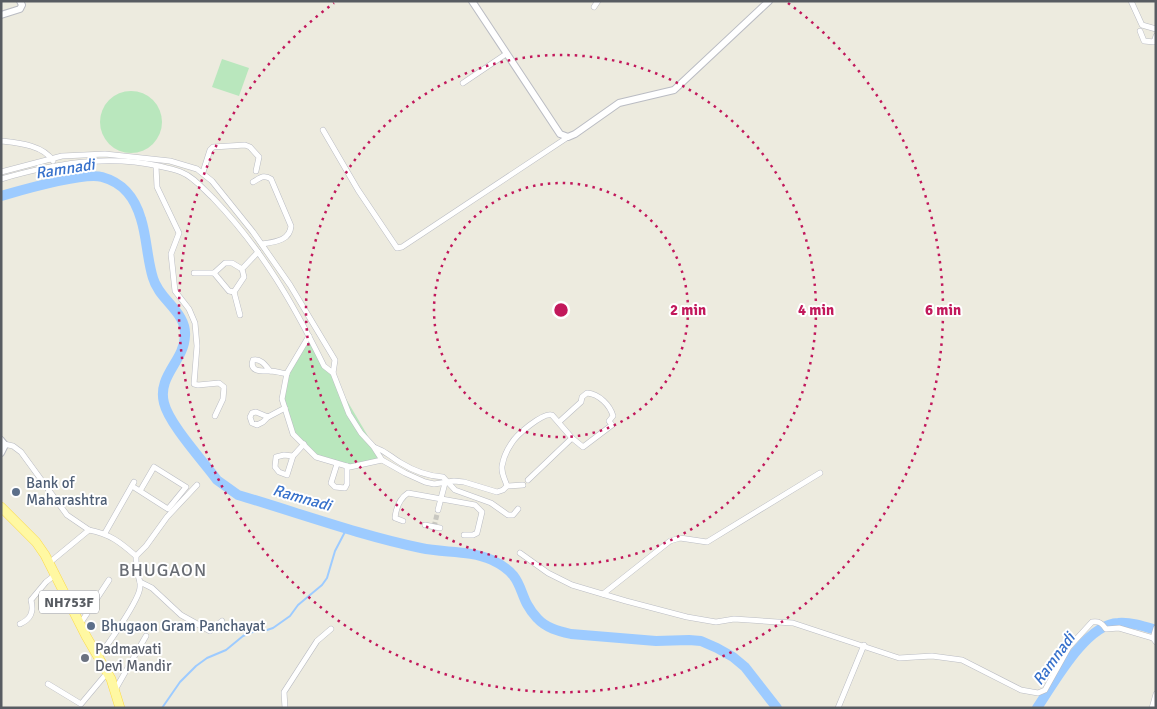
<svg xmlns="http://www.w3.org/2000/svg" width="1157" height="709" font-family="Signika,sans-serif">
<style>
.green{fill:#b9e7bd}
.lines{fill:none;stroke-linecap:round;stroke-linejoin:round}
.stream{stroke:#9dcbff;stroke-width:2}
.river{stroke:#9dcbff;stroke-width:10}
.minor-tunnel{stroke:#c8c7c0;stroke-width:5;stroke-dasharray:5 2.5;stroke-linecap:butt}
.minor-casing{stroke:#babcc3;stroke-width:6}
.tertiary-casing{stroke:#babcc3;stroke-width:8}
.primary-casing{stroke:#fddb48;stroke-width:10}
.minor{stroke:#fff;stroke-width:5}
.tertiary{stroke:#fff;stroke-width:6}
.primary{stroke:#fff8a2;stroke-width:9}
.ring{fill:none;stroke:#c2185b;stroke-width:2.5;stroke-dasharray:2.5 5}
.service-dot{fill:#5c6f8a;stroke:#fff;stroke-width:2}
.worship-dot{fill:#6b7280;stroke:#fff;stroke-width:2}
.labels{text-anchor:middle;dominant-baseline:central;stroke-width:4;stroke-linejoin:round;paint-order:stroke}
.shield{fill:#fff;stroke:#8a8d91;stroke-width:1}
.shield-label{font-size:14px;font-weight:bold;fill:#585c62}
.service-label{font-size:15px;fill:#4e5e75;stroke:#fff;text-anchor:start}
.worship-label{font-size:15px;fill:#5b616d;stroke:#fff;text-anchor:start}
.water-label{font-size:16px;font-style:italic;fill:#3771cb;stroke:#fff}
.quarter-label{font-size:18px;letter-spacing:1px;fill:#696d74;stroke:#fff}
.centre{fill:#c2185b;stroke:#fff;stroke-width:2.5}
.ring-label{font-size:15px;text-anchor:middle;font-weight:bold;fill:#c2185b;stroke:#fff;stroke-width:4;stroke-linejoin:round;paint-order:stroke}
</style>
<rect width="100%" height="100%" fill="#edebdf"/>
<g class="green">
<polygon points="222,59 249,68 239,96 212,87"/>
<circle cx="131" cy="122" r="31"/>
<polygon points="309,336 382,460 350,467 316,457 293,434 282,399 287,373"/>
</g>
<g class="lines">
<polyline class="stream" points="162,708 180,682 196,666 207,658 226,650 243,636 255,631 264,631 273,628 290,616 298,605 322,585 327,578 335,551 347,528"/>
<g class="river">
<path d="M1 196C22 190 83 172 102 177 124 183 135 198 141 219 147 238 147 259 153 278 159 300 187 312 185 336 184 361 157 376 164 403 169 424 203 461 217 480L238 495C299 513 359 535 421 548 444 553 470 550 492 560 528 577 515 595 537 618 546 628 558 631 571 634L656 641 689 640 701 641 717 648 733 657 745 667 777 708"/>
<path d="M1037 708C1054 683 1086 624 1118 623 1131 622 1143 626 1156 630"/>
</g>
<polyline class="minor-tunnel" points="434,527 438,510"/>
<g class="minor-casing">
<g id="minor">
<polyline points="1131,1 1142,25 1156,29"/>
<polyline points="594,7 598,1"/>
<polyline points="1140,31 1144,41 1154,42 1156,36"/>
<polyline points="463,83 506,54"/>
<polyline points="323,130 358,190 397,248 402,247 568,137"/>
<path d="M1 141C18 143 43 145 53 161"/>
<polyline points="156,166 157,187 179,233 171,254 175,291 189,309 195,323 197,346 194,384 198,385 219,383 224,387 223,399 215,416"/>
<path d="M1 172 62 156 105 154 170 161 197 169 212 181 253 232 290 285 335 360 333 373 349 414 361 433 373 446 382 460 405 473 425 482 434 484 454 481 464 482 497 492 503 490 507 486C505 479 501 474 502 466 503 460 507 450 511 444 516 435 543 412 552 415L572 438 583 447 612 425 609 421 613 416C610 405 599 394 587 393L582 397 581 402 559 422"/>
<polyline points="203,172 210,150 213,147 245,145 250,147 259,157 256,171"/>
<path d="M1 179C53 164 105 154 159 166 166 168 174 169 181 172 194 177 203 189 213 198 262 249 293 303 324 366L333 373"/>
<path d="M253 182C260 178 264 174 271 179L291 226C290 241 274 242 262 244"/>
<polyline points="242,269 232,263 225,263 214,273 229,291 234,292 244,277 242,269 258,252"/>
<polyline points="194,273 214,273"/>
<polyline points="234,292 240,315"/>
<polyline points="309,336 287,373 282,399 293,434 316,457 350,467 382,460"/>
<path d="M270 371C266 366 261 358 253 360 249 372 261 371 270 371 275 371 282 373 287 374"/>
<polyline points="268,417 256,412 252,413 250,417 252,423 257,425 263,422 268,417 285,408"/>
<polyline points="4,444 13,446 21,452 67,515 89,530 49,563"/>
<path d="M374 447C388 452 389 456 401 463 414 471 427 476 443 477L455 490 491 503 508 515H513L518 509"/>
<polyline points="293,456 284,455 276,457 275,467 279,472 287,475 293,456 304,444"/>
<polyline points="337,464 331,483 335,487 345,488 347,484 347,466"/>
<polyline points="528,480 572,438"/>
<polyline points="132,486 168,509 186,487 154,467 140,491"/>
<polyline points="507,486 523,485"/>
<polyline points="438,510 445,483"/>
<path d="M403 521 395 518C396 508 399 499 408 493L475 505 482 512 477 533 473 535H464"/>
<polyline points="425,525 440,528"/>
<path d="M89 530C110 534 120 542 136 556 136 561 136 567 137 572 138 577 141 581 140 587 140 599 107 646 98 657"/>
<polyline points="105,533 134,482"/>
<path d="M520 553 548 573 572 585 626 601 687 617 716 622 734 619 793 623 899 658 932 656 962 660 1021 690 1038 693 1045 690 1069 647 1092 622C1099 621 1102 623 1106 629L1119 628 1153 638"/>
<polyline points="136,556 146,546 167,517 197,485"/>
<polyline points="140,582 152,588 181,615 210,631 222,621"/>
<polyline points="603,594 670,541 680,538 707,542 820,473"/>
<path d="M20 624C31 619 34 612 31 600L46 582 55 575"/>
<polyline points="80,624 109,580"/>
<polyline points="1156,628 1153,638 1156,642"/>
<polyline points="48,684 81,704 107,673"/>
<polyline points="115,690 146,636"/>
<polyline points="285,708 284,692 317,641 331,629"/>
<polyline points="838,708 864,645"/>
<polyline points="1152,708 1156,694"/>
</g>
</g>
<g class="tertiary-casing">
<g id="tertiary">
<polyline points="472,1 560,134 568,137 575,134 619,103 674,90 769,1"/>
<polyline points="1,15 20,9 22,5 20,1"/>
<polyline points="1,440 5,445 1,453"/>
</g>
</g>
<g class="primary-casing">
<polyline id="primary" points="1,507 36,542 45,555 86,636 111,679 120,708"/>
</g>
<use href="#minor" class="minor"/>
<use href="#tertiary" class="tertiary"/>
<use href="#primary" class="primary"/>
</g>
<g class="ring">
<circle cx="561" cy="310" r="127"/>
<circle cx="561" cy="310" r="255"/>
<path d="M788 3A382 382 0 1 1 334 3"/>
</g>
<g class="service-dot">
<circle cx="16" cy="492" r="5"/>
<circle cx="91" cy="626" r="5"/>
</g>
<circle class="worship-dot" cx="85" cy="658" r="5"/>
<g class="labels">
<rect class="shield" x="39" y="590.5" width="60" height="23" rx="4"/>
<g class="shield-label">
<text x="69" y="602">NH753F</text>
</g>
<g class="service-label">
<text x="26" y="483">Bank of<tspan x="26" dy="17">Maharashtra</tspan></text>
<text x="101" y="626">Bhugaon Gram Panchayat</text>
</g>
<g class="worship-label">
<text x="95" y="649">Padmavati<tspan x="95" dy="17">Devi Mandir</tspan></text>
</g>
<g class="water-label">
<text transform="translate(65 169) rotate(-9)">Ramnadi</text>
<text transform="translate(302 498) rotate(16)">Ramnadi</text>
<text transform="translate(1054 659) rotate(-54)">Ramnadi</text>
</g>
<g class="quarter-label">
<text x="163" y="570">BHUGAON</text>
</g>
</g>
<circle cx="561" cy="310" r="8" class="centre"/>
<g class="ring-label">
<text x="688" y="315">2 min</text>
<text x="816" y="315">4 min</text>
<text x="943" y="315">6 min</text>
</g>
<rect width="1157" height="709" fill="none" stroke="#585c62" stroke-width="5"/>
</svg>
